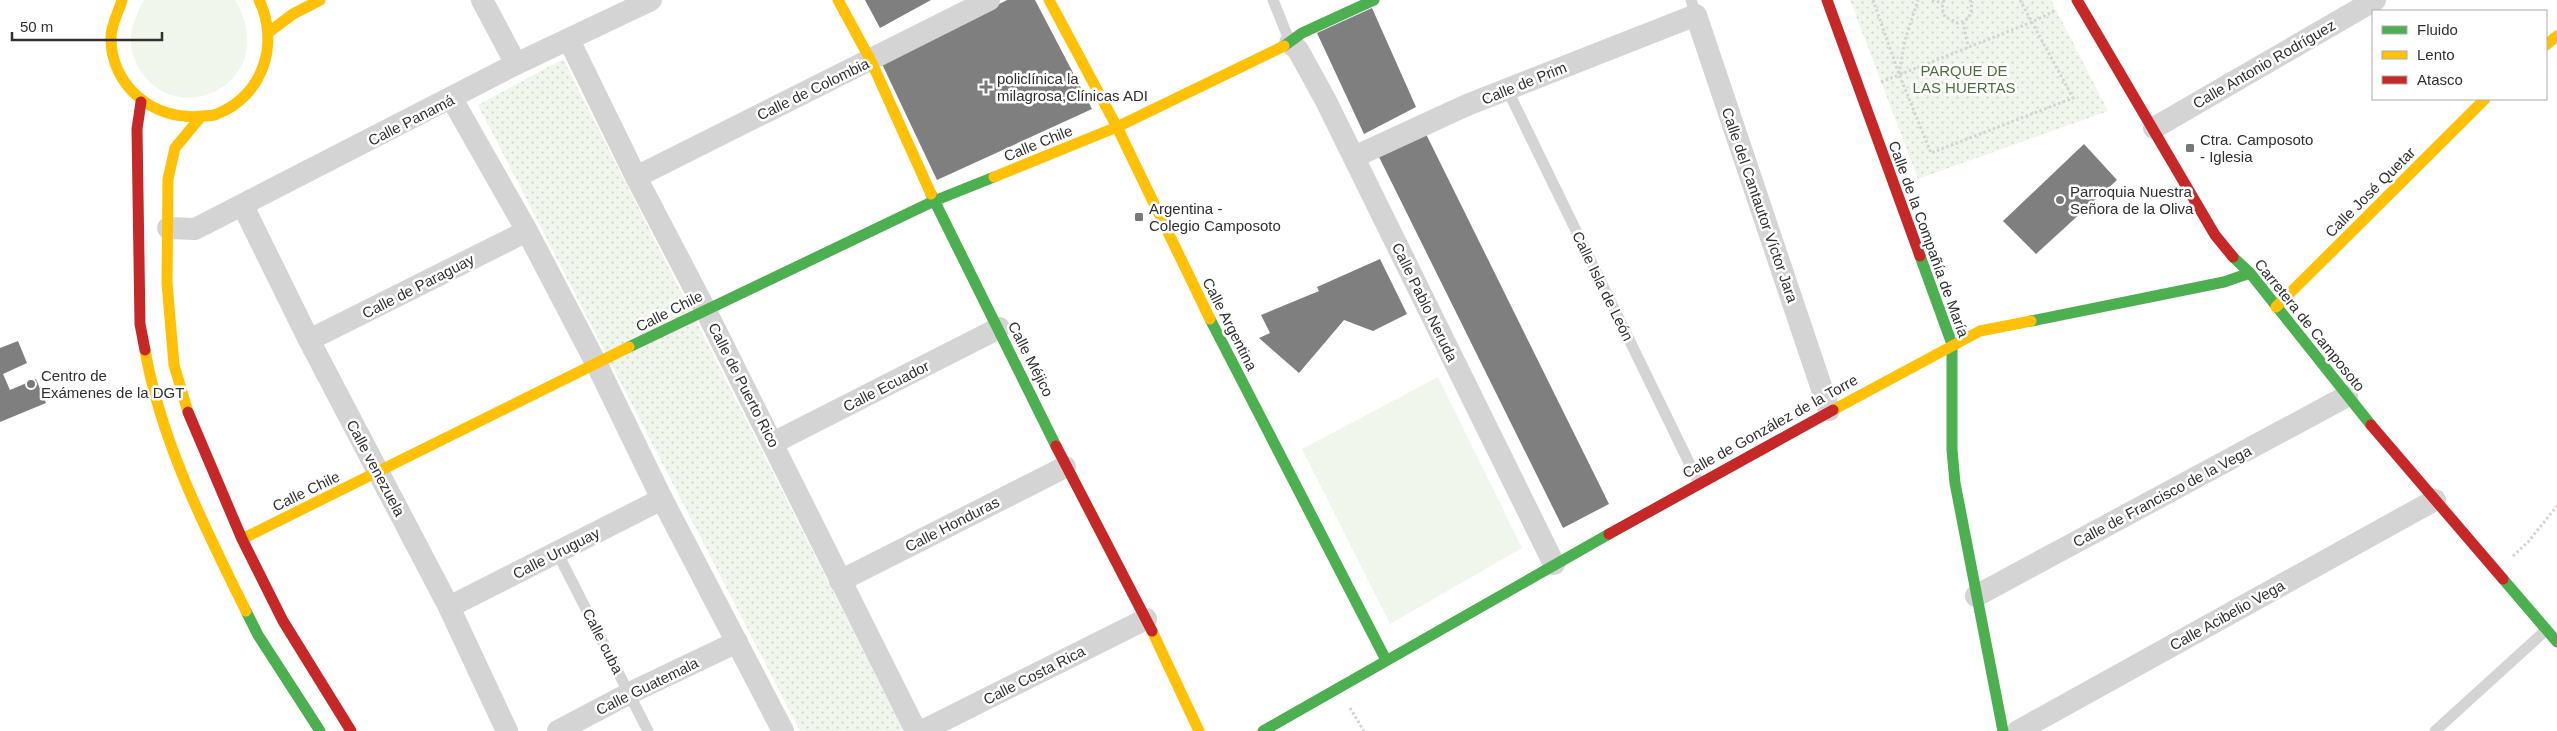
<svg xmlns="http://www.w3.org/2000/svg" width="2557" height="731" font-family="Arial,sans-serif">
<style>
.grass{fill:#f1f6ed}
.park{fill:url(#park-dots)}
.building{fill:#7f7f7f}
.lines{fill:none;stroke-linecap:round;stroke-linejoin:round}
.path{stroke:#d4d4d4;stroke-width:3;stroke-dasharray:2.5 2.5;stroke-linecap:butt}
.lane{stroke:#d4d4d4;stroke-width:11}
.street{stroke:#d4d4d4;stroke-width:22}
.fast{stroke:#4caf50;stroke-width:11}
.slow{stroke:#ffc107;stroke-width:11}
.jam{stroke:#c62828;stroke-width:11}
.poi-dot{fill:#787878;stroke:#fff;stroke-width:2}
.labels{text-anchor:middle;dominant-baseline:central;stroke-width:5;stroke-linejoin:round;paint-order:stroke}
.street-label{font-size:15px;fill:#303030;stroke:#fff}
.park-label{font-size:15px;fill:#4f6e3c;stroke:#fff}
.poi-label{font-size:15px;fill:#303030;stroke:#fff;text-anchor:start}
</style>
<defs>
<pattern id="park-dots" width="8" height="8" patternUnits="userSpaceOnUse" patternTransform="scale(1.25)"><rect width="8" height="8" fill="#f1f6ed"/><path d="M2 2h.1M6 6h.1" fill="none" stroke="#cfd3cc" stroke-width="1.8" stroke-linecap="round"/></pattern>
</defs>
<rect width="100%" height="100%" fill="#fff"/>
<g class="grass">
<path d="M144 0H235C284 81 175 136 137 65 125 42 132 21 144 0Z"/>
<polygon points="1438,377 1522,548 1390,624 1302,449"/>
</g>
<g class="park">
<polygon points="1850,0 2051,0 2108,111 1918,179"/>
<polygon points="563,59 903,729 900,731 800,731 478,105"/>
</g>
<g class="building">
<polygon points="865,0 931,0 880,28"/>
<polygon points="1007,0 1035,0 1092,109 937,180 882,64"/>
<polygon points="1372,8 1416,107 1364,134 1317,33"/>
<polygon points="1424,130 1609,504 1563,528 1377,153"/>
<polygon points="2084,144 2117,180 2036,254 2003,221"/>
<polygon points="1380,259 1407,314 1373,331 1344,320 1299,373 1259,338 1270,333 1261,315 1319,291 1317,287"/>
<polygon points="18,341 27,363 3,374 10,390 36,379 46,403 0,422 0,348"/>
</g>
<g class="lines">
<g class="path">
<polyline points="1873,0 1899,74 1931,153 2073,98 2020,0"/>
<polyline points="1932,0 1942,3"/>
<path d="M1944 0 1942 8 1945 17 1958 23C1970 21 1974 11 1970 0"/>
<polyline points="1963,22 1968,46"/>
<polyline points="1899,74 1905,40 1918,0"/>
<polyline points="1881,82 2032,22 2056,10"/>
<polyline points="2513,556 2528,542 2557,506"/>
<polyline points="1350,708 1364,731"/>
</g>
<g class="lane">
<polyline points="1273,0 1290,42"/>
<polyline points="1691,0 1696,15"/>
<polyline points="1507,89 1699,483"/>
<polyline points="557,552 648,731"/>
<polyline points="2435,731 2545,631"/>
</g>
<g class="street">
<polyline points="482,0 516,64"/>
<polyline points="569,40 636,177 705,309 916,731"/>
<polyline points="1290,43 1298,50 1326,101 1554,564"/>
<polyline points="452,99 527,231 597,365 662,499 783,731"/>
<polyline points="2154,128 2375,0"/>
<polyline points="1354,157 1467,105 1696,15 1829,410"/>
<polyline points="636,177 989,0"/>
<polyline points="243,206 309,340 449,607 507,731"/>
<polyline points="168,228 195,229 516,64 651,0"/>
<polyline points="309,340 527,231"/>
<polyline points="773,443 999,328"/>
<polyline points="840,581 1065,467"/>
<polyline points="1976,596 2347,396"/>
<polyline points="449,607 662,499"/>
<polyline points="558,731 630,693 737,642"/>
<polyline points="922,731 1146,619"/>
<polyline points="2018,731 2435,500"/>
</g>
<g class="fast">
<polyline points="1284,46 1302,33 1374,0"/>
<polyline points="931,194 1056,446"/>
<polyline points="1920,256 1952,344 1952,450 1955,483 2003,731"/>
<polyline points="2233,257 2250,273 2371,425"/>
<polyline points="1210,319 1386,660"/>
<polyline points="2031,321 2224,282 2250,273"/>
<polyline points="629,347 934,201 994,177"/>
<polyline points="2503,579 2557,642"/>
<polyline points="246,611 258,635 320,731"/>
<polyline points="1263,731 1609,534"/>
</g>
<g class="slow">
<path d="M122 0C119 11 111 25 111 37 110 86 155 122 202 116 207 116 213 116 217 114 263 96 280 43 259 0"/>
<polyline points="838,0 871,61 931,194"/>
<polyline points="1049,0 1117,127 1210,319"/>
<polyline points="269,32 293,14 320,0"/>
<polyline points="2546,45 2557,36"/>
<polyline points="994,177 1117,127 1284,46"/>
<polyline points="2276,307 2485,99"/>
<path d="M145 350C161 442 205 528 246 611"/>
<polyline points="1833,410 1980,331 2031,321"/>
<polyline points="188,412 174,365 167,283 168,179 175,148 199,119"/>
<polyline points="242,539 629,347"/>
<polyline points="1152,631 1199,731"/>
</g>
<g class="jam">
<polyline points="1827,0 1920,256"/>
<polyline points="2077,0 2215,235 2233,257"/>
<polyline points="141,102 137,129 140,324 145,350"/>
<polyline points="188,412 242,539 283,621 351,731"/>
<polyline points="2371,425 2503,579"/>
<polyline points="1056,446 1152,631"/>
<polyline points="1609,534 1833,410"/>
</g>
</g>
<g class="poi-dot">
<path d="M983.5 79.5h5v5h5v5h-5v5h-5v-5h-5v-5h5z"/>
<rect x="2185" y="143" width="10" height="10" rx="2.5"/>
<circle cx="2060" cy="200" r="5"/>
<rect x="1134" y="212" width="10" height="10" rx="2.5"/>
<circle cx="31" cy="384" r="5"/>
</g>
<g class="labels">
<g class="street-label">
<text transform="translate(2264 64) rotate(-30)">Calle Antonio Rodríguez</text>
<text transform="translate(1524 83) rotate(-22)">Calle de Prim</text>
<text transform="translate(813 89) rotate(-26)">Calle de Colombia</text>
<text transform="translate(411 120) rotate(-27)">Calle Panamá</text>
<text transform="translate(1038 143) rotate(-22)">Calle Chile</text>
<text transform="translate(2370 192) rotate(-45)">Calle José Quetar</text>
<text transform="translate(1760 205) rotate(71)">Calle del Cantautor Víctor Jara</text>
<text transform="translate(1929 239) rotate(70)">Calle de la Compañía de María</text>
<text transform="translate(418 286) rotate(-27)">Calle de Paraguay</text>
<text transform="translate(1603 286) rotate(64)">Calle Isla de León</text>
<text transform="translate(1425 302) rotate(64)">Calle Pablo Neruda</text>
<text transform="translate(669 311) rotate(-27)">Calle Chile</text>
<text transform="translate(1230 324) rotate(63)">Calle Argentina</text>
<text transform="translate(2310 325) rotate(51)">Carretera de Camposoto</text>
<text transform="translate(1031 359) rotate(63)">Calle Méjico</text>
<text transform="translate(744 385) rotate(63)">Calle de Puerto Rico</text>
<text transform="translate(886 386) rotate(-27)">Calle Ecuador</text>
<text transform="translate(1770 426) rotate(-29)">Calle de González de la Torre</text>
<text transform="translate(376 468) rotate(62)">Calle venezuela</text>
<text transform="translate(306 491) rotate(-26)">Calle Chile</text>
<text transform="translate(2162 496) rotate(-28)">Calle de Francisco de la Vega</text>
<text transform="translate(952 524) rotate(-27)">Calle Honduras</text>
<text transform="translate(556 553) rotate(-27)">Calle Uruguay</text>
<text transform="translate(2227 615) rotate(-29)">Calle Acibelio Vega</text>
<text transform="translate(603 641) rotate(63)">Calle cuba</text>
<text transform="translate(1034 675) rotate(-27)">Calle Costa Rica</text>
<text transform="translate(647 686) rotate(-26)">Calle Guatemala</text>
</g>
<g class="park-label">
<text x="1964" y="70">PARQUE DE<tspan x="1964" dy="17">LAS HUERTAS</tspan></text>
</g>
<g class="poi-label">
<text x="997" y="78">policlínica la<tspan x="997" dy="17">milagrosa,Clínicas ADI</tspan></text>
<text x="2200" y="139">Ctra. Camposoto<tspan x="2200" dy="17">- Iglesia</tspan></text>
<text x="2070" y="191">Parroquia Nuestra<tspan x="2070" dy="17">Señora de la Oliva</tspan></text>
<text x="1149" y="208">Argentina -<tspan x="1149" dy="17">Colegio Camposoto</tspan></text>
<text x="41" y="375">Centro de<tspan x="41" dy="17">Exámenes de la DGT</tspan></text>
</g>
</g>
<rect x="2372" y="10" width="175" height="90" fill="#ffffff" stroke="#acacac"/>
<rect x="2382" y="26" width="25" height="8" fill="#4caf50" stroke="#acacac"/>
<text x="2417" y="35" font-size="15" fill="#303030">Fluido</text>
<rect x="2382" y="51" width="25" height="8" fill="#ffc107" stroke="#acacac"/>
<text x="2417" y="60" font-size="15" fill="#303030">Lento</text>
<rect x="2382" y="76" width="25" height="8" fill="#c62828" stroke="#acacac"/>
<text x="2417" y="85" font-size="15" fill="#303030">Atasco</text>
<path d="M12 32v8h150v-8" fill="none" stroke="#303030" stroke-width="2.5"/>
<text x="20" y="32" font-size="15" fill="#303030" stroke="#ffffff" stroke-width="4" paint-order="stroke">50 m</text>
</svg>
